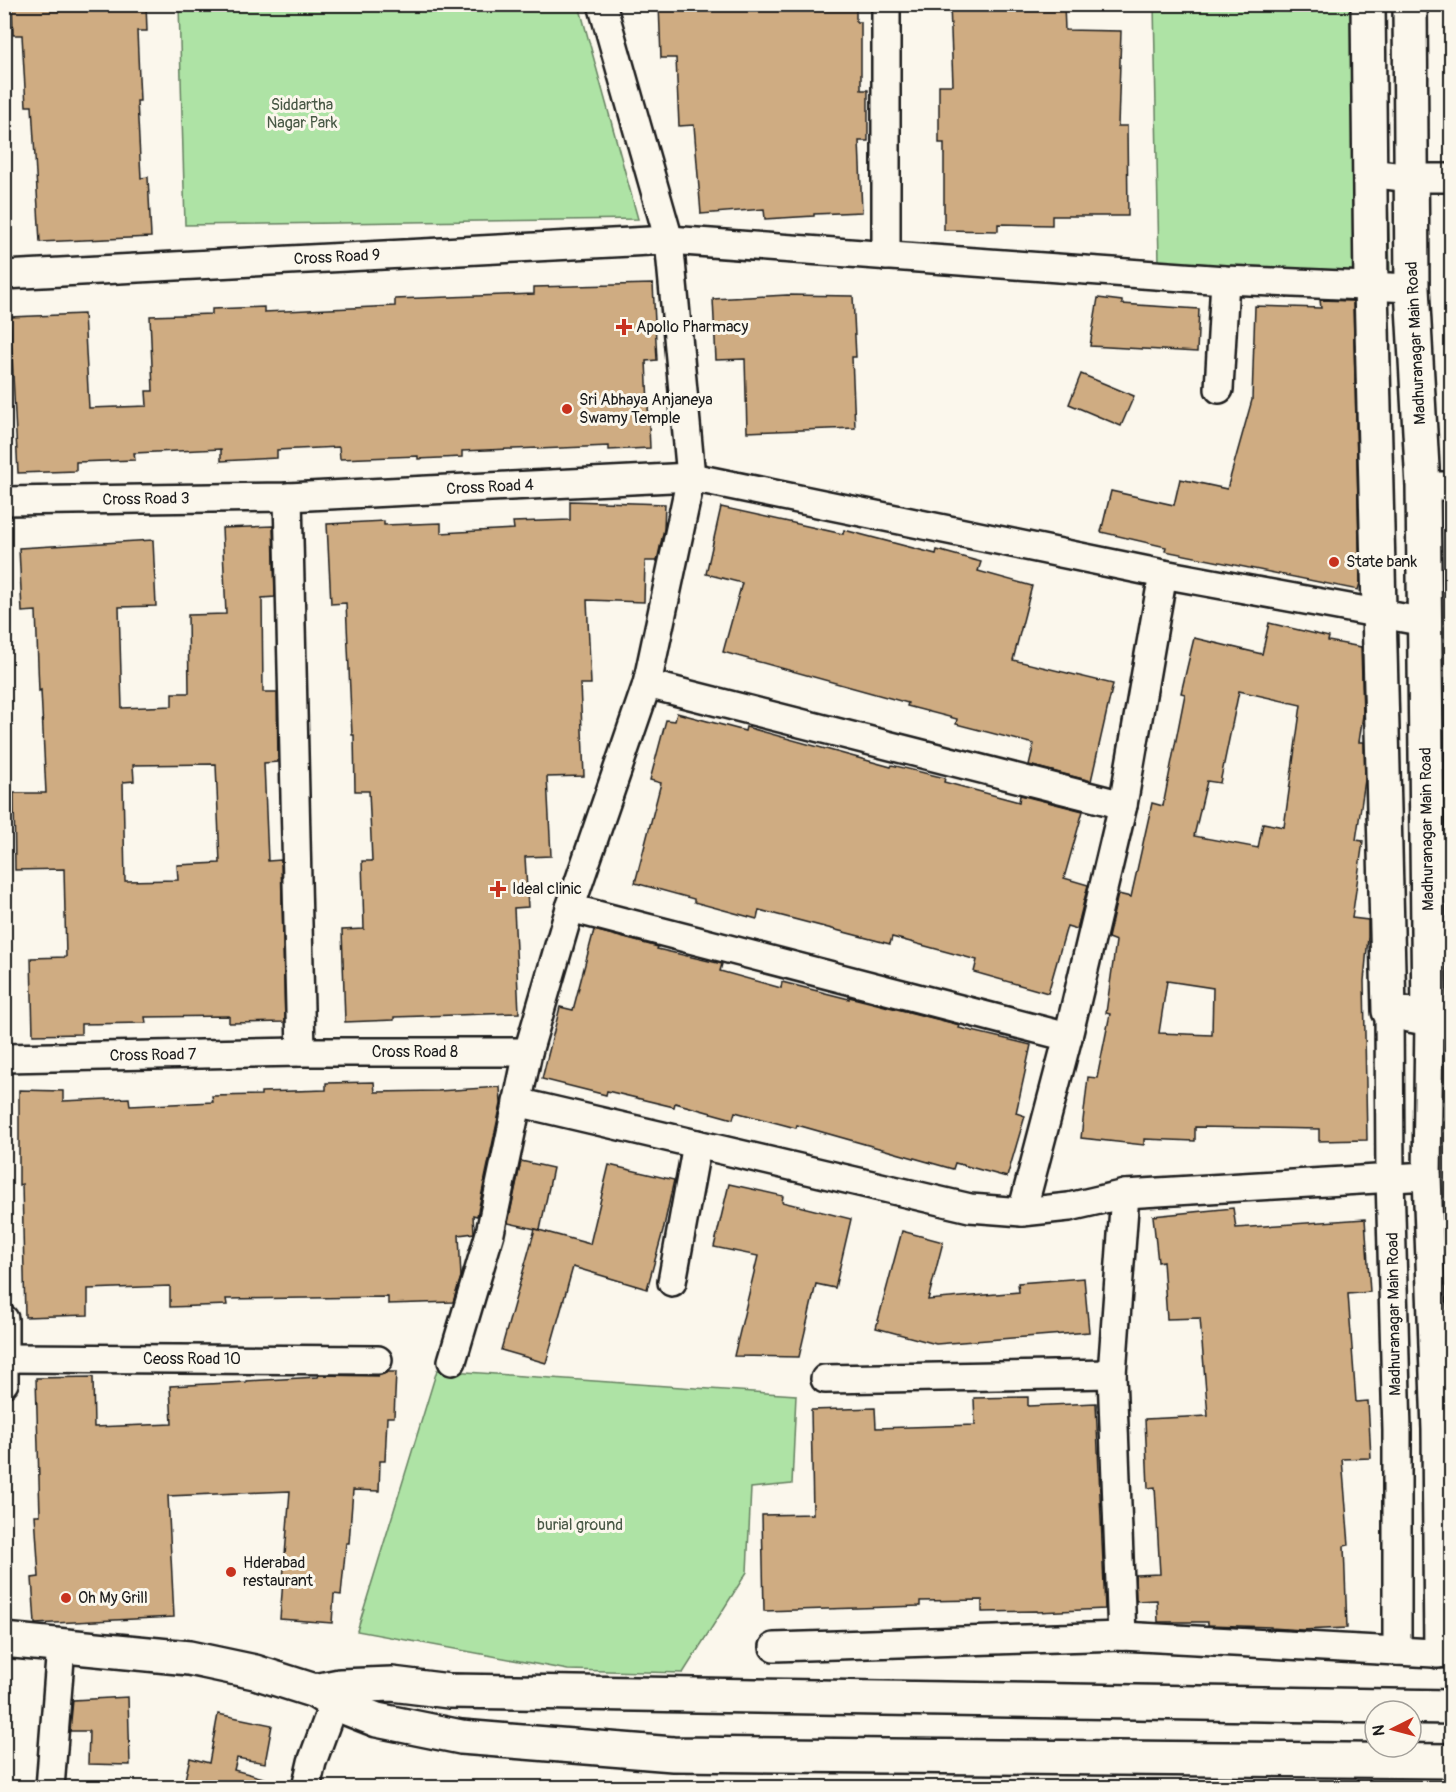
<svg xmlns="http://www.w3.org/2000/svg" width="1456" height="1792" font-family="Pangolin,sans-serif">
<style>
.green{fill:#aee3a5;stroke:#658060;stroke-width:1.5}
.building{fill:#cfac82;stroke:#1c1c1c;stroke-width:1.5;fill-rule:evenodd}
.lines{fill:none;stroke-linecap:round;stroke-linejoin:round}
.street-casing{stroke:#1c1c1c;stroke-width:32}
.secondary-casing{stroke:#1c1c1c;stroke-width:38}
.street{stroke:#fbf7ec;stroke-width:27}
.secondary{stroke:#fbf7ec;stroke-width:33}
.poi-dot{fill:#c8321e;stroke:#fbf7ec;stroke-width:2}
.labels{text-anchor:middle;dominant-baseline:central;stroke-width:6;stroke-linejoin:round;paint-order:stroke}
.park-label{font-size:16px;fill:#485845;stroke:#fbf7ec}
.street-label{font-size:16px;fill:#1c1c1c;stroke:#fbf7ec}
.poi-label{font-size:16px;fill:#1c1c1c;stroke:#fbf7ec;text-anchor:start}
</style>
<rect width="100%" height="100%" fill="#fbf7ec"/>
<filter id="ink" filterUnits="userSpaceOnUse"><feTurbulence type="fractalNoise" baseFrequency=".0167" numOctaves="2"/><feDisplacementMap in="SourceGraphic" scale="12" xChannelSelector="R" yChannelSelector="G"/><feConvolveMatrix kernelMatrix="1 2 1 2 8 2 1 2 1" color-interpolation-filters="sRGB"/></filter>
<g filter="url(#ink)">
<g class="green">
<polygon points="179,5 579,5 638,219 185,225"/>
<polygon points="1154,5 1383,5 1390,274 1159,263"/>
<polygon points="1438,759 1451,760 1451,841 1430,839"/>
<polygon points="437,1370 796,1395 792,1484 751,1488 747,1572 683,1673 568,1670 357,1631"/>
</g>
<g class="building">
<polygon points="12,4 146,4 147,31 137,31 140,101 137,101 141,178 148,177 151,237 40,242 32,106 26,106 22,35 13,35"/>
<polygon points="659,4 856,4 856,22 861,22 861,90 868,90 868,141 859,141 862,212 814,214 814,216 765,219 764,209 701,214 694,125 679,126 676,58 661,58"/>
<polygon points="950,4 1064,4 1065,30 1121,31 1118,126 1127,126 1128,216 1052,216 1052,225 998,224 998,231 944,230 944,143 939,143 939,85 953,85"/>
<polygon points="653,284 657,360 646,361 650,448 609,450 609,446 538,449 538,448 462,451 462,457 418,459 418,456 340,459 339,447 277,450 277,458 221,461 221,449 134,453 135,460 76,462 76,471 18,473 10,317 84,314 89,408 147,406 146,391 153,391 150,316 212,314 212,309 264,307 264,312 395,306 395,299 534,294 534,287"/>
<polygon points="787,295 853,296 856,357 852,357 855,428 747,432 745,359 716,360 713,299"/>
<polygon points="1098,298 1122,301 1122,304 1199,309 1197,352 1090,346"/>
<polygon points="1320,300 1353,301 1360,583 1358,590 1165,551 1166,547 1101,532 1111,491 1174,505 1180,479 1227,489 1252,400 1255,306 1321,308"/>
<polygon points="1081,374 1134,396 1121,426 1069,404"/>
<polygon points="570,501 665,504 664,529 657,561 645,561 644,602 587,600 591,684 580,684 584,776 547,777 551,856 525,857 528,907 514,908 519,1013 394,1017 394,1020 345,1022 342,930 364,929 362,861 372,861 369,791 355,791 354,735 352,735 346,603 331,604 327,524 384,521 384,525 441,523 441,533 514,529 513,522 570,520"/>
<polygon points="721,507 843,534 844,530 936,554 937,550 981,562 978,571 1032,586 1013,660 1113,684 1091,781 1029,765 1034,744 956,724 957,719 907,706 908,703 723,652 742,583 706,574"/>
<path d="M273 526 275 597 262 598 263 692H277L278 762 264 763 268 861 281 860 285 1022 229 1023V1016L145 1017 146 1023 81 1024V1034L33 1035 31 958 66 957 64 869 15 870 14 793H46L41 690 39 691 36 611 22 612 19 548 153 540 156 606 119 607 122 708 172 706V693H189L188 615 226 614 222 528ZM216 764 220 863 177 865 178 880 125 881 123 782 134 781 133 765Z"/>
<path d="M1269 623 1329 637 1328 641 1361 647 1363 715 1359 742H1364L1365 780 1356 840 1363 841 1352 918 1368 920V937L1364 981 1367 1140 1319 1141V1129L1195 1127V1141L1144 1139V1145L1081 1138 1088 1077 1097 1078 1110 1014 1106 1013 1116 941 1108 938 1118 894 1131 897 1152 803 1163 806 1185 694 1181 693 1194 638 1262 654ZM1239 691 1301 705 1284 827 1263 823 1258 848 1194 836 1207 781 1220 783ZM1167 981 1213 988 1212 1035 1159 1033Z"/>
<polygon points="677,713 745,731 746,727 891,767 892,765 945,778 944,782 1019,802 1020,795 1083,811 1064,878 1088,885 1077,929 1067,926 1048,993 974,972 977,960 892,937 890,944 759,910 757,919 694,902 694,899 635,883 661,783 650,780 666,720 675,721"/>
<polygon points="594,930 658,947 657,949 722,964 720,971 781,988 782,982 849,999 849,997 861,1000 960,1025 959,1028 1031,1045 1016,1113 1025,1116 1007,1177 955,1163 953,1169 797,1125 796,1128 735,1112 733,1119 675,1103 674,1107 607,1091 606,1095 542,1079 560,1007 573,1010"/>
<polygon points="374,1082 375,1092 438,1091 500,1087 501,1104 477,1216 473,1215 474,1233 459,1235 461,1277 453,1302 388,1304 388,1297 226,1299 227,1305 170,1307 170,1286 88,1289 88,1315 25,1317 22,1184 19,1185 19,1090 63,1091 63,1101 129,1098 130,1106 213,1102 212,1096 261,1095 261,1092 326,1090 326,1083"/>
<polygon points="521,1161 553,1168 540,1230 508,1223"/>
<polygon points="609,1165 674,1180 663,1231 647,1289 573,1267 546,1363 501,1350 535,1229 590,1244"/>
<polygon points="729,1184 783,1196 782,1202 851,1219 835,1288 816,1284 799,1357 734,1356 758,1256 714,1247"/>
<polygon points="1233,1208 1236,1228 1365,1219 1370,1292 1348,1294 1356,1402 1368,1401 1371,1458 1342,1459 1349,1545 1344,1546 1347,1628 1302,1630 1271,1628 1271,1627 1208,1625 1208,1622 1158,1622 1157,1600 1136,1601 1135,1575 1160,1574 1155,1487 1148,1488 1145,1419 1208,1416 1200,1318 1167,1319 1163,1261 1158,1262 1153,1216"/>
<polygon points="902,1231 943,1242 928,1300 1019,1292 1018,1283 1084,1278 1089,1332 936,1344 876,1328"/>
<polygon points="388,1372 396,1372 394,1417 387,1417 385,1461 380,1461 379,1491 353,1490 349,1543 346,1543 341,1595 334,1594 332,1623 280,1619 290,1491 168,1496 174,1617 35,1624 32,1578 39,1577 35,1515 40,1515 36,1378 93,1377 94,1427 172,1424 170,1386 246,1382 246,1381 318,1377 319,1375 378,1376"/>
<polygon points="1028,1397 1028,1406 1096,1403 1105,1609 1037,1612 1037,1611 982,1612 982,1600 920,1601 920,1606 764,1611 762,1515 813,1514 811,1410 875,1408 876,1428 975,1425 974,1398"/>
<polygon points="128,1697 130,1765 88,1764 89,1731 70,1731 73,1700"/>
<polygon points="218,1714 272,1725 265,1763 237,1758 234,1770 271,1780 270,1788 183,1788 190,1758 209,1763"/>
</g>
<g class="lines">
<g class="street-casing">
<g id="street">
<polyline points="1369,173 1411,178 1452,178"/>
<polyline points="886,256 886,4"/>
<polyline points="4,275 669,240 1225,280 1412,288"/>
<polyline points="1219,389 1225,280"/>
<polyline points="1423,486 1452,486"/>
<polyline points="288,497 301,1052"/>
<polyline points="4,501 288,497 691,477 1163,574 1425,622"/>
<polyline points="647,684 1123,805"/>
<polyline points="570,908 1068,1037"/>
<polyline points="1389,1011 1390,1178 1397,1431 1397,1651"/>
<polyline points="1429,1018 1427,1176 1436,1430 1438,1654"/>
<polyline points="4,1058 301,1052 528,1052"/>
<polyline points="517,1102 970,1208 1022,1212 1069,1207 1125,1194 1427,1176"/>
<polyline points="1022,1212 1068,1037 1123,805 1163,574"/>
<polyline points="672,1282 697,1144"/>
<polyline points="4,1319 4,1383"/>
<polyline points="5,1358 378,1360"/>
<polyline points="452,1361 490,1233 528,1052 570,908 647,684 691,477 669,240 602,4"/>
<polyline points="825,1379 1112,1374"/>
<polyline points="1122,1636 1112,1374 1125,1194"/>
<polyline points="774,1647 1122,1636 1452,1654"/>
<polyline points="50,1788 61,1646"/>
<polyline points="306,1788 312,1762 340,1686"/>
</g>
</g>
<g class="secondary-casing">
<g id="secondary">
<polyline points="1368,4 1371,287 1389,1011 1452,1023"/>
<polyline points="1410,4 1412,288 1423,486 1429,1018"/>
<polyline points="4,1640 189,1658 255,1672 315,1691 334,1703 377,1720 461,1737 673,1754 1452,1761"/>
<polyline points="315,1691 340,1686 392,1684 449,1691 1452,1707"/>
</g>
</g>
<use href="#street" class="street"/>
<use href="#secondary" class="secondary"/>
</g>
</g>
<g class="poi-dot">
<path d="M621 318h6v6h6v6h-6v6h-6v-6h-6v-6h6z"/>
<circle cx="567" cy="409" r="6"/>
<circle cx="1334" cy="562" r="6"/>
<path d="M495 880h6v6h6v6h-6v6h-6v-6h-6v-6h6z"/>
<circle cx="231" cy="1572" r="6"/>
<circle cx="66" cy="1598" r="6"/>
</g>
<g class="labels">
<g class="park-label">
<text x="302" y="105">Siddartha<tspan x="302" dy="18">Nagar Park</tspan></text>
<text x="580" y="1525">burial ground</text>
</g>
<g class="street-label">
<text transform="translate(337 257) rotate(-3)">Cross Road 9</text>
<text transform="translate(1416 343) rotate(-93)">Madhuranagar Main Road</text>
<text transform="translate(490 487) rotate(-3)">Cross Road 4</text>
<text transform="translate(146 499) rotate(-1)">Cross Road 3</text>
<text transform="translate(1427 829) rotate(-91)">Madhuranagar Main Road</text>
<text x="415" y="1052">Cross Road 8</text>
<text transform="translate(153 1055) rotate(-1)">Cross Road 7</text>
<text transform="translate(1394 1314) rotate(-91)">Madhuranagar Main Road</text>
<text x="192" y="1359">Ceoss Road 10</text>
</g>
<g class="poi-label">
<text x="636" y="327">Apollo Pharmacy</text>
<text x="579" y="400">Sri Abhaya Anjaneya<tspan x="579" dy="18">Swamy Temple</tspan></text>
<text x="1346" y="562">State bank</text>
<text x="512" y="889">Ideal clinic</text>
<text x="243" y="1563">Hderabad<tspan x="243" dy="18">restaurant</tspan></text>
<text x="78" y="1598">Oh My Grill</text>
</g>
</g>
<rect width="1456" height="1792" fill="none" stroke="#fbf7ec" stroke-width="24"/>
<rect x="12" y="12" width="1432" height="1768" fill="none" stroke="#1c1c1c" stroke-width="2" filter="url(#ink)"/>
<g transform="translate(1393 1729) rotate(264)"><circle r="28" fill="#fbf7ec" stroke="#a29f99" stroke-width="1.5"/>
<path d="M0-4.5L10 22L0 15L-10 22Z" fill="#c8321e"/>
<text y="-9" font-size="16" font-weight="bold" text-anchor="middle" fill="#1c1c1c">N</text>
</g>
</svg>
